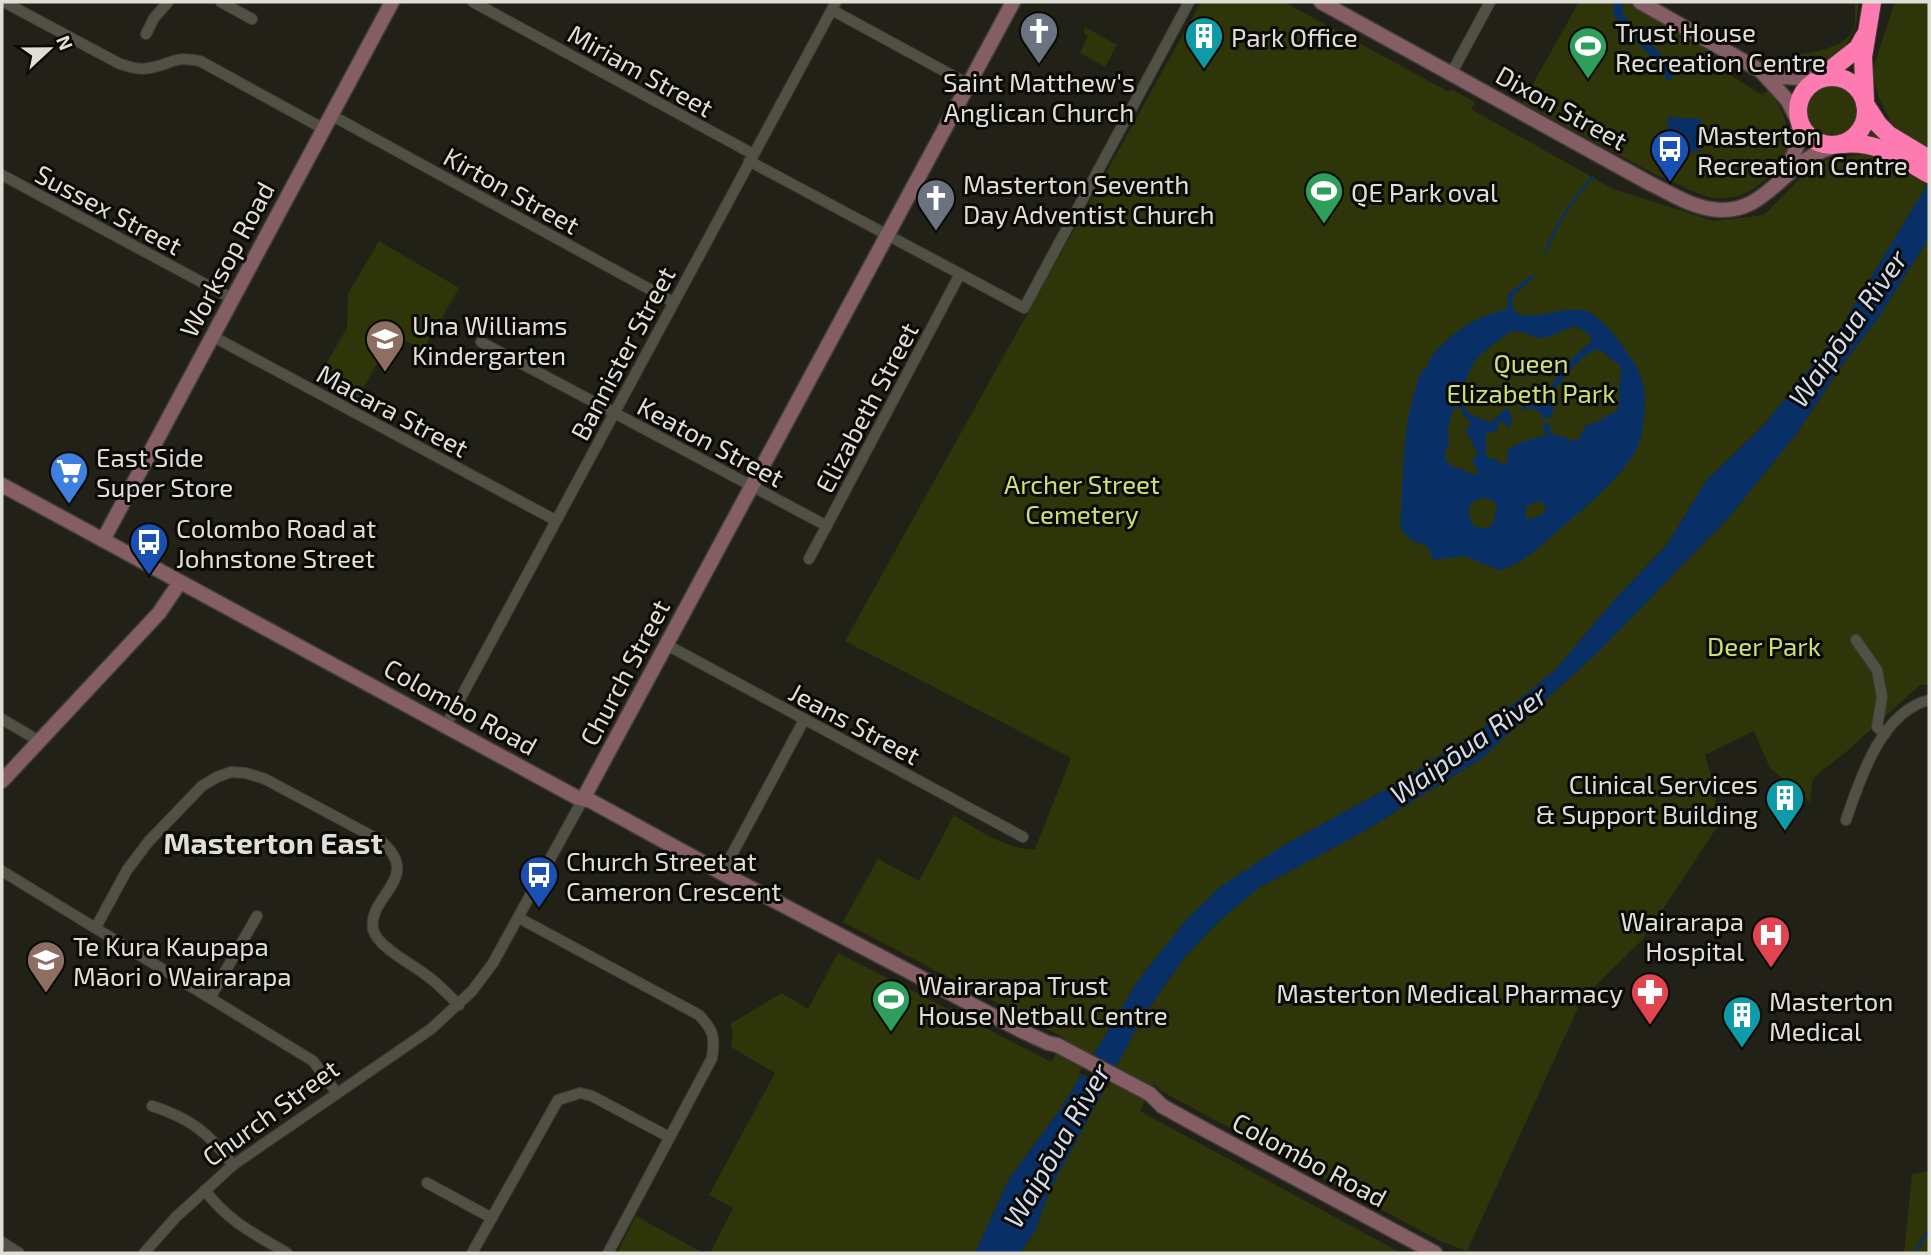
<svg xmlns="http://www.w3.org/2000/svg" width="1931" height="1255" font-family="'Exo 2',sans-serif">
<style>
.green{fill:#2e3609}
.water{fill:#093066;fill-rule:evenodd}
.pier{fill:#222117}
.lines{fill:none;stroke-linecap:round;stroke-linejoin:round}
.stream{stroke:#093066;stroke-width:2.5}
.canal{stroke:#093066;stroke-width:9}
.street-casing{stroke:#3f3d37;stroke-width:12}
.secondary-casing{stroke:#3f3d37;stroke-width:17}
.highway-casing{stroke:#3f3d37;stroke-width:20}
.street{stroke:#515045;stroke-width:10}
.secondary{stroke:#855d65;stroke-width:14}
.highway{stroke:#fd7bb0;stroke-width:18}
.labels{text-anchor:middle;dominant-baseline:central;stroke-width:6;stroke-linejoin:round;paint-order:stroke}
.poi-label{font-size:26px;fill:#dfded7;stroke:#0b0a06;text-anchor:start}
.street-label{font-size:26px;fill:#dfded7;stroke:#0b0a06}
.park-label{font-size:26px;fill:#cae075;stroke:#0b0a06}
.water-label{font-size:28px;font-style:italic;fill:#d0dced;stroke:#0b0a06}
.quarter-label{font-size:30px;font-weight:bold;fill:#dfded7;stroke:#0b0a06}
</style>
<rect width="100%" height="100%" fill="#222117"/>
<g class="green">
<path d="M1201 2H1284L1447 91 1453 90 1475 102 1471 109 1613 189 1714 221 1764 215 1809 169 1830 158 1874 153 1897 167 1903 156 1866 140 1873 128 1910 141 1892 124 1879 98 1872 71 1895 2H1929V182L1835 337 1763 426 1706 481 1667 545 1615 599 1555 670 1493 721 1392 786 1284 845 1187 919 1139 979 1062 1107 1009 1179 975 1253H710L733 1208 709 1195 775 1073 731 1047 733 1032 730 1024 782 993 808 1009 838 953 1052 1062 1064 1038 843 922 878 859 919 881 954 815C978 830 1006 850 1035 849L1071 758 845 641Z"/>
<path d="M1579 2H1628L1711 49 1706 60 1762 95 1769 90C1780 106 1790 124 1788 145 1788 152 1783 159 1779 164 1763 186 1743 200 1715 198 1696 196 1678 182 1660 177L1522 103Z"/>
<path d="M1855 2H1858C1862 48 1812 91 1771 62L1770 57C1791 56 1844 52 1853 30 1856 22 1855 10 1855 2Z"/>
<polygon points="1085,27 1117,45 1105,67 1080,53 1088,36 1084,33"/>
<circle cx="1831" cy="111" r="30"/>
<polygon points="1929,238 1929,685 1920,685 1847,751 1813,778 1810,802 1770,768 1754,731 1705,755 1715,788 1717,827 1643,939 1582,999 1467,1251 1440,1241 1163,1092 1154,1084 1140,1111 1401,1253 1020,1253 1035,1231 1050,1190 1141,1020 1183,959 1221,919 1260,887 1363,832 1482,758 1599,651 1730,516 1797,433 1840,368 1878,318"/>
<polygon points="379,241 459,288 423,350 393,335 355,403 316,381 347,328 348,294"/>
<polygon points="1929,1171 1929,1253 1904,1253 1912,1174"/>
<polygon points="636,1216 703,1253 617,1253"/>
</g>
<g class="water">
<polygon points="1668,117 1701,119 1700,151 1694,151 1689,155 1678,155 1673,150 1667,150"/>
<polygon points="1929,182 1929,238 1878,318 1840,368 1797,433 1730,516 1599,651 1482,758 1363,832 1260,887 1221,919 1183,959 1141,1020 1050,1190 1035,1231 1020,1253 975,1253 1009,1179 1062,1107 1139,979 1187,919 1221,886 1284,845 1392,786 1493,721 1555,670 1615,599 1667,545 1706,481 1763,426 1835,337"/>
<path d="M1532 275 1534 277 1513 296 1512 306 1518 314C1539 321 1572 302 1591 313 1606 323 1620 342 1630 357 1644 377 1647 392 1644 417 1642 426 1642 435 1639 443 1627 474 1585 507 1560 529 1542 544 1523 565 1499 570L1464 556 1433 560 1428 547 1411 540 1400 528C1404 475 1401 419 1422 370L1428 368V361C1452 331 1470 319 1507 309L1508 294ZM1576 326 1591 336V342C1573 357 1555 372 1548 395H1544L1539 400H1523L1521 403 1524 411 1530 407 1541 413 1542 419 1552 417 1556 387 1582 358 1594 350 1602 351 1621 367 1618 410 1592 424H1586L1585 429 1581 432V438L1569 441 1565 437 1551 434 1549 423 1542 424 1546 435 1522 442 1508 449 1507 463 1500 464 1495 458 1489 459 1486 454V433L1497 431 1499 422H1503L1509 429 1512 421 1509 409H1505L1490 423 1466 412 1465 399 1460 397C1459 392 1473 364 1476 360 1480 354 1508 332 1514 331 1523 330 1531 338 1540 338 1552 338 1564 328 1576 326ZM1457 407 1462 410 1463 416 1469 420 1470 425 1466 431 1478 454 1472 461 1478 471 1475 475 1450 465 1445 458V451L1449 445 1448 426 1454 408ZM1482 498 1493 500 1497 508 1492 525 1482 529 1473 525 1469 517 1470 504ZM1539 501 1546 507 1543 514 1529 520 1525 515 1527 506Z"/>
</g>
<polygon class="pier" points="1089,1055 1118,1070 1108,1088 1079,1073"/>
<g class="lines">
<g class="stream">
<path d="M1546 252C1556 223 1572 200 1593 177"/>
<polyline points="1915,1253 1929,1229"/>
</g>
<polyline class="canal" points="1618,2 1618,14 1623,21 1663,63 1669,75"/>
<g class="street-casing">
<g id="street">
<path d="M4 2 120 64C130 67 138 70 149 68 171 65 173 55 200 61L324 129"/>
<polyline points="221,2 252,19"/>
<polyline points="473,2 753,154"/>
<polyline points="832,10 968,84"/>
<polyline points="146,34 154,18 168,2"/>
<polyline points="1451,74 1490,2"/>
<polyline points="331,115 673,302"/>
<polyline points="749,161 1024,308 1189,2"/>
<polyline points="2,175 233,299"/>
<polyline points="212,336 555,520"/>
<polyline points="481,342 827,526"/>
<polyline points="809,559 960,274"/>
<polyline points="1856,640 1877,670 1882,697 1877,727 1885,734"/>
<polyline points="667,645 1023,837"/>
<polyline points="2,719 39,741"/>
<polyline points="446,725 836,2"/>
<path d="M1846 820C1860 779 1881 712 1929 700"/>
<polyline points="2,871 313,1061 337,1093"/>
<polyline points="722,873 804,720"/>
<path d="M519 918 699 1015C714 1031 715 1037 712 1058L608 1253"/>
<path d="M96 927 127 870 149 841 202 786 217 777 231 772 246 773 265 779 381 841C424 878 367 896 373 929 377 947 412 964 426 975 438 983 448 995 459 1005"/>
<polyline points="210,998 257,916"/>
<path d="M152 1106C190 1118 209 1133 233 1165"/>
<polyline points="427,1183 492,1218"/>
<path d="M205 1190C226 1220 256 1235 287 1253"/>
<polyline points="2,1242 19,1253"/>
<polyline points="144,1253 176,1217 233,1165 431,1029 472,991 493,963 583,799"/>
<polyline points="472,1253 558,1100 580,1093 592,1096 669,1137"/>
</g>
</g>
<g class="secondary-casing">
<g id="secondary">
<path d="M1321 2 1651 184C1670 193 1690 206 1711 209 1759 217 1777 176 1812 156 1819 151 1829 149 1837 145"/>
<polyline points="1640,2 1761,71 1783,77 1817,79"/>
<polyline points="1762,72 1788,101 1798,121"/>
<polyline points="1786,174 1798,143 1799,122"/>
<polyline points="2,485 576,797 591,801 722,873 1024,1032 1048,1043 1057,1045 1150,1094 1162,1106 1200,1127 1435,1253"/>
<polyline points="103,540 392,2"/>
<polyline points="2,781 159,613 180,582"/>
<polyline points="583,799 1013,2"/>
</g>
</g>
<g class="highway-casing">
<g id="highway">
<circle cx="1832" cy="111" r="34"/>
<polyline points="1821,77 1858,48 1864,37"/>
<polyline points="1865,99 1863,57 1872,2"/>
<polyline points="1865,104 1878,124 1889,135 1929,159"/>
<path d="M1842 144C1876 140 1901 158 1929 174"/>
</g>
</g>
<use href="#street" class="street"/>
<use href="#secondary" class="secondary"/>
<use href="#highway" class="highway"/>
</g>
<defs>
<g id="church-pin" transform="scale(2.0125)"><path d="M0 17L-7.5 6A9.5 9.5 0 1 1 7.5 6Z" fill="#6b7280" stroke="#0b0a06"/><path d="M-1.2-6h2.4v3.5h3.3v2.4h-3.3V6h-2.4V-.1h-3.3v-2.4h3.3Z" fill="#fff"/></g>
<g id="building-pin" transform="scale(2.0125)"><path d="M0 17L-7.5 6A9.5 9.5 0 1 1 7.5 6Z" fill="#0f9aa8" stroke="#0b0a06"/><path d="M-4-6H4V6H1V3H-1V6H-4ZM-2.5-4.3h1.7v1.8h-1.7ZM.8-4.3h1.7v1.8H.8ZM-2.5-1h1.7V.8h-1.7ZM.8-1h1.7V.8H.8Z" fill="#fff"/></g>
<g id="stadium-pin" transform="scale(2.0125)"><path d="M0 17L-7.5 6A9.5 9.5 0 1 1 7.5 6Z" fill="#2e9e5b" stroke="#0b0a06"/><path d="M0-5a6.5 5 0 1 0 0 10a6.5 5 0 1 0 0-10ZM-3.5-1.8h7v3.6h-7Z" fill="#fff"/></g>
<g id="bus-pin" transform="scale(2.0125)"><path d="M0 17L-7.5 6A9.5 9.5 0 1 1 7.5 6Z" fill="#1a4fb4" stroke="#0b0a06"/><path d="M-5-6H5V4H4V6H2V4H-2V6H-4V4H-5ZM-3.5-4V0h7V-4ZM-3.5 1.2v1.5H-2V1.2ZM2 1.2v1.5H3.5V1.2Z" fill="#fff"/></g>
<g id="school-pin" transform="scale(2.0125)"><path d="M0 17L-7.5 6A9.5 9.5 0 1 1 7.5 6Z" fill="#8d6e63" stroke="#0b0a06"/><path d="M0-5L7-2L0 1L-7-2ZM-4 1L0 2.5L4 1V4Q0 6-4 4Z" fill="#fff"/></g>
<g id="supermarket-pin" transform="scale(2.0125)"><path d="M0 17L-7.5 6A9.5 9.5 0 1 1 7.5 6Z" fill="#3f7fe0" stroke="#0b0a06"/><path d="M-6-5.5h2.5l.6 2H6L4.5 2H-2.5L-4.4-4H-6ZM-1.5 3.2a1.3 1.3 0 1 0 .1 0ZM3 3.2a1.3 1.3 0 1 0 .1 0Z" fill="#fff"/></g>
<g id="hospital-pin" transform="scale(2.0125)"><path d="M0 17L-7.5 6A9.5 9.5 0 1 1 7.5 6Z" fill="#e0444e" stroke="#0b0a06"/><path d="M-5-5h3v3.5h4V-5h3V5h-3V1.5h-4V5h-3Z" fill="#fff"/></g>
<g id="pharmacy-pin" transform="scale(2.0125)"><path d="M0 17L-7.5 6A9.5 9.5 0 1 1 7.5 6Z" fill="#e0444e" stroke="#0b0a06"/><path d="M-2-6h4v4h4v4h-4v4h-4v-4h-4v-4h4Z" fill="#fff"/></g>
</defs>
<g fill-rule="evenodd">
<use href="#church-pin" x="1039" y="31"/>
<use href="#building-pin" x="1204" y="36"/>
<use href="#stadium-pin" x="1588" y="46"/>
<use href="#bus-pin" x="1670" y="149"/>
<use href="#stadium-pin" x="1324" y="191"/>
<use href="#church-pin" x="936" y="198"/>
<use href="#school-pin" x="385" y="339"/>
<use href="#supermarket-pin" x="69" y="471"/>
<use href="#bus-pin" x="149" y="542"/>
<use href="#building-pin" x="1785" y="798"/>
<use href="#bus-pin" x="539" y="875"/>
<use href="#hospital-pin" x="1771" y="935"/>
<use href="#school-pin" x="46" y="960"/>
<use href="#pharmacy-pin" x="1650" y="992"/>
<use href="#stadium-pin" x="891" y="999"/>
<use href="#building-pin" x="1742" y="1015"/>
</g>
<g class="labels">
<g class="poi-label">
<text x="1615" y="31">Trust House<tspan x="1615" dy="30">Recreation Centre</tspan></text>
<text x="1231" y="36">Park Office</text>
<text x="1039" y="81" text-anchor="middle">Saint Matthew's<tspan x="1039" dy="30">Anglican Church</tspan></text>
<text x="1697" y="134">Masterton<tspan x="1697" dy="30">Recreation Centre</tspan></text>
<text x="963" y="183">Masterton Seventh<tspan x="963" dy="30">Day Adventist Church</tspan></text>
<text x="1351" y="191">QE Park oval</text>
<text x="412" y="324">Una Williams<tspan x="412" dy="30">Kindergarten</tspan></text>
<text x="96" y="456">East Side<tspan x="96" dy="30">Super Store</tspan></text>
<text x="176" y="527">Colombo Road at<tspan x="176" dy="30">Johnstone Street</tspan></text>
<text x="1758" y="783" text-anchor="end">Clinical Services<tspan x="1758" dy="30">&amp; Support Building</tspan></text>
<text x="566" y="860">Church Street at<tspan x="566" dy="30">Cameron Crescent</tspan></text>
<text x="1744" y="920" text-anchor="end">Wairarapa<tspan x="1744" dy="30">Hospital</tspan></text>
<text x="73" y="945">Te Kura Kaupapa<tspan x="73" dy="30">Māori o Wairarapa</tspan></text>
<text x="918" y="984">Wairarapa Trust<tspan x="918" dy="30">House Netball Centre</tspan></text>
<text x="1623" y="992" text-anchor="end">Masterton Medical Pharmacy</text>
<text x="1769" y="1000">Masterton<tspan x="1769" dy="30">Medical</tspan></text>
</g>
<g class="street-label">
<text transform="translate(641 70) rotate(29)">Miriam Street</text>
<text transform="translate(1562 107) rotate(29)">Dixon Street</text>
<text transform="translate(512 190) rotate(29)">Kirton Street</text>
<text transform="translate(109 209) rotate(28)">Sussex Street</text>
<text transform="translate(226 259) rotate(-62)">Worksop Road</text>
<text transform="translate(622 353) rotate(-62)">Bannister Street</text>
<text transform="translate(866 407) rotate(-62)">Elizabeth Street</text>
<text transform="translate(393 410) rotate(28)">Macara Street</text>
<text transform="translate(711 441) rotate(28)">Keaton Street</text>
<text transform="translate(624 672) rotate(-62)">Church Street</text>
<text transform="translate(461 706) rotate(29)">Colombo Road</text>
<text transform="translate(855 723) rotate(28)">Jeans Street</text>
<text transform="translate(270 1112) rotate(-36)">Church Street</text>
<text transform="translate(1310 1159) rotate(28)">Colombo Road</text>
</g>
<g class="park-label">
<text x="1531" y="362">Queen<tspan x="1531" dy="30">Elizabeth Park</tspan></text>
<text x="1082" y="483">Archer Street<tspan x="1082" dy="30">Cemetery</tspan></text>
<text x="1764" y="645">Deer Park</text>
</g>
<g class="water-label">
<text transform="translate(1847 328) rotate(-55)">Waipōua River</text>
<text transform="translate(1468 744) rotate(-35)">Waipōua River</text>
<text transform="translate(1056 1145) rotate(-60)">Waipōua River</text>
</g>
<g class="quarter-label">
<text x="273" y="842">Masterton East</text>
</g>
</g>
<rect width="1931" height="1255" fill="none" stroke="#dfded7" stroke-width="7"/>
<g transform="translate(49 49) rotate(68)" stroke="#0b0a06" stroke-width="5" paint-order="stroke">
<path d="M0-5L12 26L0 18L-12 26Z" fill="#dfded7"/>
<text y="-10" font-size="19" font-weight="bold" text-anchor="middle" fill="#dfded7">N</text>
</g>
</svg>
